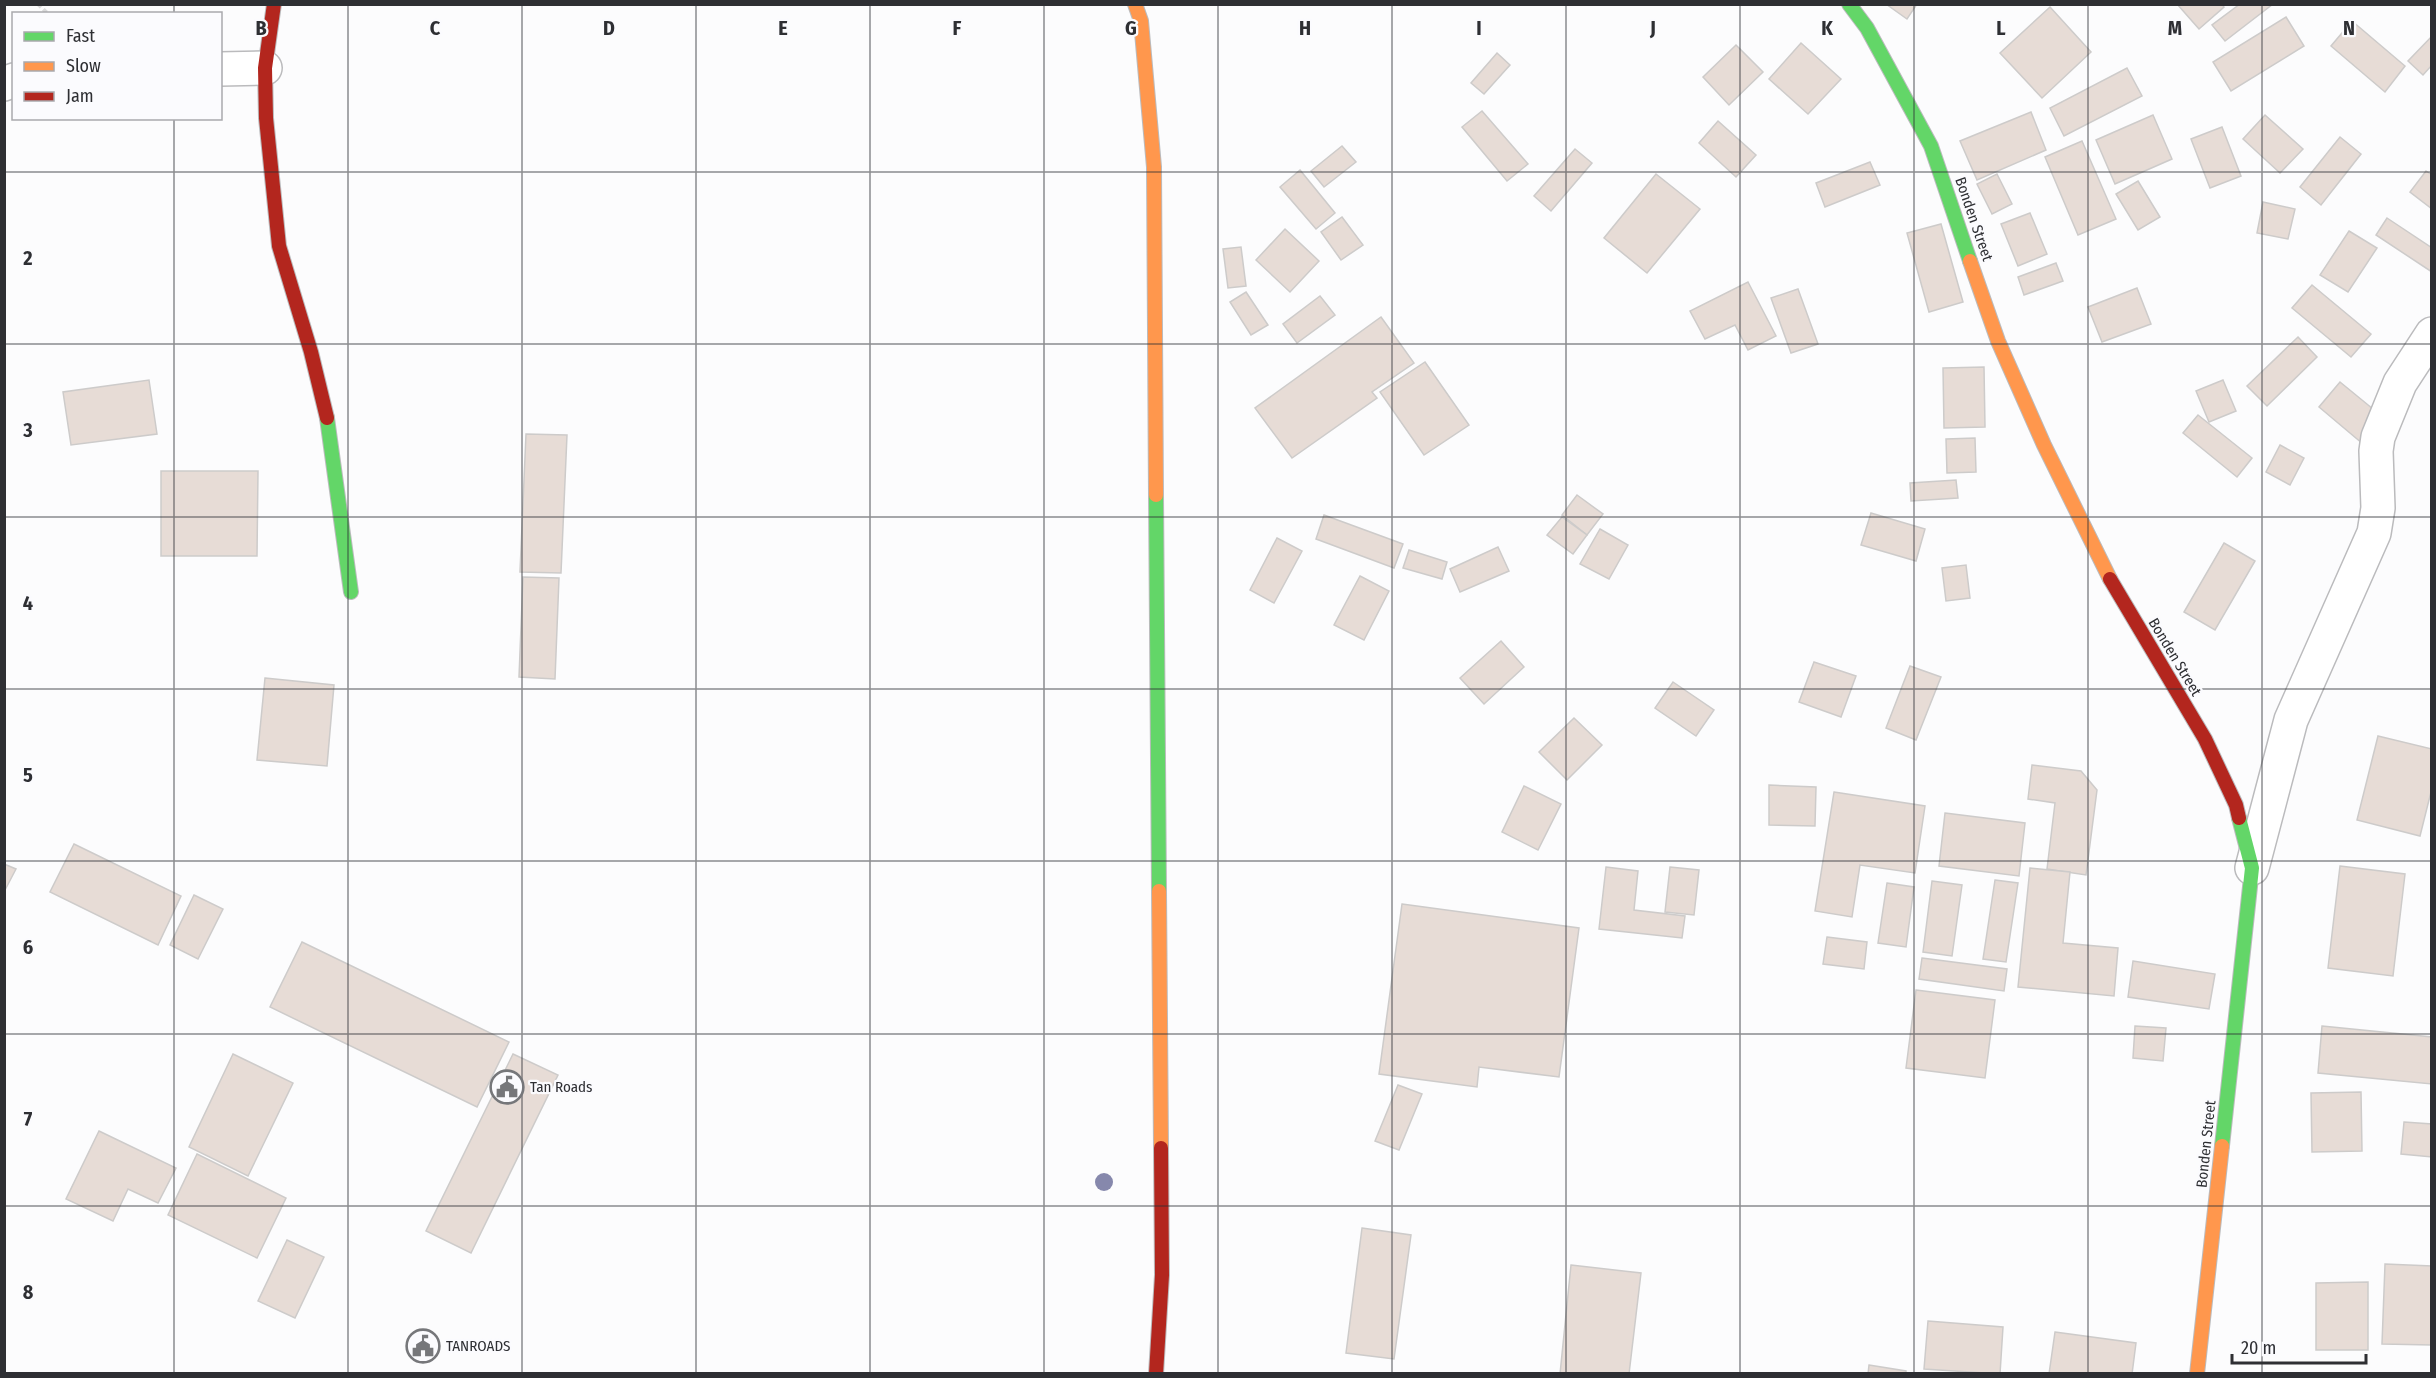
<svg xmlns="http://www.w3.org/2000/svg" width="2436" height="1378" font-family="'Fira Sans Condensed',sans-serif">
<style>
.building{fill:#e7dcd6;stroke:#cdcbca;stroke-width:1.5}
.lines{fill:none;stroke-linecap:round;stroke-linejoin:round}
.street-casing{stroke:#bbbbbd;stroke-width:36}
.fast-casing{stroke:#bbbbbd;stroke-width:16}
.slow-casing{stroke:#bbbbbd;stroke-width:16}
.jam-casing{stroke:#bbbbbd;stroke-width:16}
.path{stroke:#dadadb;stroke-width:4;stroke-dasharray:4.5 3;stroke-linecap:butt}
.street{stroke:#fff;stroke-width:33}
.fast{stroke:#63d668;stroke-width:14}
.slow{stroke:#ff974d;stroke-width:14}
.jam{stroke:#b3261e;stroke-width:14}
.tree{fill:#8688ac}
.grid{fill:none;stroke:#2e2f33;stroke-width:1.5;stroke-opacity:0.55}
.labels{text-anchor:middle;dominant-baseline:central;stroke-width:4.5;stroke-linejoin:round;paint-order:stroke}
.street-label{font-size:15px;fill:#2e2f33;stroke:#fbfbfe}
.poi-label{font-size:15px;fill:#2e2f33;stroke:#fbfbfe;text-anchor:start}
.grid-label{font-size:20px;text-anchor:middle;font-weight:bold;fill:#2e2f33;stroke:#fbfbfe;stroke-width:4.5;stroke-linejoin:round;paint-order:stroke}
</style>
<rect width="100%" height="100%" fill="#fcfcfd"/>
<g class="building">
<polygon points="1886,4 1917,4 1907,19"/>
<polygon points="2177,4 2222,4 2224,7 2199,29"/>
<polygon points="2240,4 2273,4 2225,41 2212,25"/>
<polygon points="2050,7 2091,52 2042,98 2000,53"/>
<polygon points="2286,17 2304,46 2231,91 2213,62"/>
<polygon points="2352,21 2405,66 2385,92 2331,46"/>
<polygon points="2432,36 2432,65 2423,75 2408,61"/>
<polygon points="1801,43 1841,79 1808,114 1769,79"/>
<polygon points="1736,45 1763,72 1729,105 1703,77"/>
<polygon points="1497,53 1510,65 1484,94 1471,83"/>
<polygon points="2127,68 2142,96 2064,136 2050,108"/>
<polygon points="1482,111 1528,164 1507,181 1462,127"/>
<polygon points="2031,112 2046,150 1977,180 1960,141"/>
<polygon points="2153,115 2172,159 2115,184 2096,140"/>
<polygon points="2265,115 2303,149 2280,173 2243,139"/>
<polygon points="1718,121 1756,155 1736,177 1699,143"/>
<polygon points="2222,127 2241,176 2210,188 2191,139"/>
<polygon points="2340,137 2361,154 2321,205 2300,187"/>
<polygon points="2082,141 2116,219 2078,235 2045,157"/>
<polygon points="1342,146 1356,162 1324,187 1311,171"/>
<polygon points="1575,149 1592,163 1551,211 1534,196"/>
<polygon points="1870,162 1880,185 1825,207 1816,183"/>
<polygon points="1300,170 1335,213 1316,229 1280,187"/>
<polygon points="2426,171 2432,175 2432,209 2410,192"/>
<polygon points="1656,174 1700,209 1647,273 1604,238"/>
<polygon points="1997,174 2012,204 1992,214 1977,184"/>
<polygon points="2138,181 2160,217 2138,230 2116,194"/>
<polygon points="2263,202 2295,209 2288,239 2257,233"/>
<polygon points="2030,213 2047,254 2018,266 2001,224"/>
<polygon points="1342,217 1363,245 1341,260 1321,232"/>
<polygon points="2387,218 2432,248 2432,272 2376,235"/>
<polygon points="1941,224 1963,302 1929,312 1907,233"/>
<polygon points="1285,229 1319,261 1290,292 1256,260"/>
<polygon points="2349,231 2377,248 2348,292 2320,275"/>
<polygon points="1241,247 1246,286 1228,288 1223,249"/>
<polygon points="2056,263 2063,281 2024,295 2018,277"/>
<polygon points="1748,282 1776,336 1748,350 1735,325 1705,339 1690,311"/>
<polygon points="2312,285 2371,334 2351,357 2292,308"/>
<polygon points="2137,288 2151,324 2102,342 2088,307"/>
<polygon points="1798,289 1818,344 1791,353 1771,298"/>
<polygon points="1246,292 1268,325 1251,335 1230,302"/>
<polygon points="1320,296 1335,315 1297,343 1283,324"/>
<polygon points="1381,317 1414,363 1372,392 1377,398 1292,458 1255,408"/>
<polygon points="2298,337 2317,357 2267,406 2247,386"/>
<polygon points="1425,362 1469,425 1424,455 1380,392"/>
<polygon points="1984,367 1985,427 1944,428 1943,368"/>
<polygon points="149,380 157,434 71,445 63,392"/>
<polygon points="2223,380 2236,411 2209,422 2196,391"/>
<polygon points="2340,382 2384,418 2363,444 2319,407"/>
<polygon points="2198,415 2252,458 2237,477 2183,433"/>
<polygon points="526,434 567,435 561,573 520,572"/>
<polygon points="1975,438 1976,472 1947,473 1946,439"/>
<polygon points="2280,445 2304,458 2290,485 2266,472"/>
<polygon points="161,471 258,471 257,556 161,556"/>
<polygon points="1956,480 1958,498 1911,501 1910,483"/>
<polygon points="1577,495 1603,514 1587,535 1562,515"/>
<polygon points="1871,513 1925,529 1916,561 1861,545"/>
<polygon points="1324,515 1403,544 1394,568 1316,539"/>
<polygon points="1562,517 1587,535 1573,554 1547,535"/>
<polygon points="1600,529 1628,545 1609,579 1580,564"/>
<polygon points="1277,538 1302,551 1274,603 1250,590"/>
<polygon points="2224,543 2255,561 2215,630 2184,612"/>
<polygon points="1498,547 1509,571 1460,592 1450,569"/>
<polygon points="1409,550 1447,562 1442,579 1403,568"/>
<polygon points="1966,565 1970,598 1946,601 1942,568"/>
<polygon points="1360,576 1389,591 1364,640 1334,625"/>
<polygon points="523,577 559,578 555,679 519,677"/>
<polygon points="1501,641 1524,667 1484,704 1460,678"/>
<polygon points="1814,662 1856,676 1841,717 1799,702"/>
<polygon points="1910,666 1941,677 1916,740 1886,728"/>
<polygon points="265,678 334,685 327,766 257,760"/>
<polygon points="1673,682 1714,710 1696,736 1655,708"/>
<polygon points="1574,718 1602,745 1567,780 1539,752"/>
<polygon points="2378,736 2432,749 2432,788 2420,836 2357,820"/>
<polygon points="2032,765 2081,771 2097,790 2086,875 2047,869 2055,803 2028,799"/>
<polygon points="1769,785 1816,787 1815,826 1769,825"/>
<polygon points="1524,786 1561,804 1538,850 1502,832"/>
<polygon points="1834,792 1925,806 1915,873 1860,865 1852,917 1815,911"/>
<polygon points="1945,813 2025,823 2019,876 1939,866"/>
<polygon points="74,844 181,896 158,945 50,892"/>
<polygon points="4,864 16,869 4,892"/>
<polygon points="2340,866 2405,874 2393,976 2328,968"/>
<polygon points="1606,867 1638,871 1634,910 1685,916 1682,938 1599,929"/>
<polygon points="1670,867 1699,870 1694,915 1665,912"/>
<polygon points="2030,868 2070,872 2063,943 2118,948 2114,996 2018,987"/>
<polygon points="1995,880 2018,883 2006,962 1983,959"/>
<polygon points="1932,881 1962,885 1952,956 1923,952"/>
<polygon points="1887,883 1914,887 1906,947 1878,943"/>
<polygon points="194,895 223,909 198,959 170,945"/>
<polygon points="1402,904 1579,928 1559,1077 1479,1067 1477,1087 1379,1074"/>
<polygon points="1827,937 1867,942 1864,969 1823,964"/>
<polygon points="302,942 509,1042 477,1107 270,1007"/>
<polygon points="1922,958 2007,969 2004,991 1919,979"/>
<polygon points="2133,961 2215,974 2209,1009 2128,997"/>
<polygon points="1916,990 1995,1000 1985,1078 1906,1068"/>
<polygon points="2135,1026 2166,1028 2163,1061 2133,1058"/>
<polygon points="2322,1026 2432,1037 2432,1084 2318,1073"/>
<polygon points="233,1054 293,1083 248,1176 189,1147"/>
<polygon points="513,1054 558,1075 471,1253 426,1231"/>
<polygon points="1398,1085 1422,1094 1399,1150 1375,1141"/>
<polygon points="2361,1092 2362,1151 2312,1152 2311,1093"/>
<polygon points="2404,1122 2432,1124 2432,1157 2401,1154"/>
<polygon points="99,1131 176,1168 158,1203 128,1189 113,1221 66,1199"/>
<polygon points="197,1154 286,1198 257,1258 168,1215"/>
<polygon points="1362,1228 1411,1235 1394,1359 1346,1353"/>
<polygon points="287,1240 324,1257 295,1318 258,1301"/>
<polygon points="2385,1264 2432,1266 2432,1345 2382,1344"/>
<polygon points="1571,1265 1641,1273 1629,1374 1560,1374"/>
<polygon points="2368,1282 2368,1350 2316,1350 2316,1283"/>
<polygon points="1928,1321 2003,1327 2000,1374 1924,1369"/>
<polygon points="2055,1332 2136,1343 2132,1374 2049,1374"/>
<polygon points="1869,1365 1906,1371 1906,1374 1868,1374"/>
</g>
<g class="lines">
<g class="street-casing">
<g id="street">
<polyline points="220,69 265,68"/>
<polyline points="4,84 14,80"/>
<polyline points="2252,868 2291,720 2374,533 2378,508 2376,451 2378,437 2400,383 2432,334"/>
</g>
</g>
<g class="fast-casing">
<g id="fast">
<polyline points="1849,4 1867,28 1931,146 1970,261"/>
<polyline points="327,418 351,592"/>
<polyline points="1156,495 1159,891"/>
<polyline points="2222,1146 2252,868 2239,818"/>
</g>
</g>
<g class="slow-casing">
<g id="slow">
<polyline points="1135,4 1141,21 1154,167 1156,495"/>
<polyline points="1970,261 1998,341 2044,445 2110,579"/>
<polyline points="1159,891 1161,1148"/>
<polyline points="2197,1374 2222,1146"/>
</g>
</g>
<g class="jam-casing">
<g id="jam">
<polyline points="274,4 265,68 266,118 279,246 311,352 327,418"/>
<polyline points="2110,579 2205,739 2236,805 2239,818"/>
<polyline points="1156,1374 1162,1275 1161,1148"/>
</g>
</g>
<polyline class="path" points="38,4 48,14"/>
<use href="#street" class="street"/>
<use href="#fast" class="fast"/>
<use href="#slow" class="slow"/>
<use href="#jam" class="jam"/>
</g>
<circle class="tree" cx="1104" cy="1182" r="9"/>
<path class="grid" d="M174 4V14M348 4V1374M522 4V1374M696 4V1374M870 4V1374M1044 4V1374M1218 4V1374M1392 4V1374M1566 4V1374M1740 4V1374M1914 4V1374M2088 4V1374M2262 4V1374M174 118V1374M4 172H2432M4 344H2432M4 517H2432M4 689H2432M4 861H2432M4 1034H2432M4 1206H2432"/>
<defs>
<g id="civic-ring" transform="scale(1.725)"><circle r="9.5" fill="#fbfbfe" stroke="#76777a" stroke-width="1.5"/><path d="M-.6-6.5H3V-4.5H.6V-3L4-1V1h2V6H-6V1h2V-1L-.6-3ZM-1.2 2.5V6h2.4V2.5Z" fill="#76777a"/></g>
</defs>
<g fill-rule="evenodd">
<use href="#civic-ring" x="507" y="1087"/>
<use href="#civic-ring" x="423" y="1346"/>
</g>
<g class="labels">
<g class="street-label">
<text transform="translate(1974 219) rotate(71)">Bonden Street</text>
<text transform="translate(2175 657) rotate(59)">Bonden Street</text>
<text transform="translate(2206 1144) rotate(-84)">Bonden Street</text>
</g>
<g class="poi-label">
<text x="530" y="1087">Tan Roads</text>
<text x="446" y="1346">TANROADS</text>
</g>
</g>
<g class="grid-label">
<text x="261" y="35">B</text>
<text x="435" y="35">C</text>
<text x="609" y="35">D</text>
<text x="783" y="35">E</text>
<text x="957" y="35">F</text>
<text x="1131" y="35">G</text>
<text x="1305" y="35">H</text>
<text x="1479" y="35">I</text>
<text x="1653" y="35">J</text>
<text x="1827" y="35">K</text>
<text x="2001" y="35">L</text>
<text x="2175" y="35">M</text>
<text x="2349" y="35">N</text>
<text x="28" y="265">2</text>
<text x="28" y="437">3</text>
<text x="28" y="610">4</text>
<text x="28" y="782">5</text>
<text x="28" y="954">6</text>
<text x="28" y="1126">7</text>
<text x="28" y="1299">8</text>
</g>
<rect width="2436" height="1378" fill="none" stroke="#2e2f33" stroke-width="12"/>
<rect x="12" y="12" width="210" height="108" fill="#fbfbfe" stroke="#a9a9ad" stroke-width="1.5"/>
<rect x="24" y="32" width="30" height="9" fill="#63d668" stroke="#a9a9ad" stroke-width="1.5"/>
<text x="66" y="42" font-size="18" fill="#2e2f33">Fast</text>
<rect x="24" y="62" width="30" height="9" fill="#ff974d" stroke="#a9a9ad" stroke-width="1.5"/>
<text x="66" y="72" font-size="18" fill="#2e2f33">Slow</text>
<rect x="24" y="92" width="30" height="9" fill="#b3261e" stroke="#a9a9ad" stroke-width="1.5"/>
<text x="66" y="102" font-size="18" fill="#2e2f33">Jam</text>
<path d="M2232 1354v9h134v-9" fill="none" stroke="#2e2f33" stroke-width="3"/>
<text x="2241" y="1354" font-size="18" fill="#2e2f33" stroke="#fbfbfe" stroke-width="4.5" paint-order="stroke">20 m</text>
</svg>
